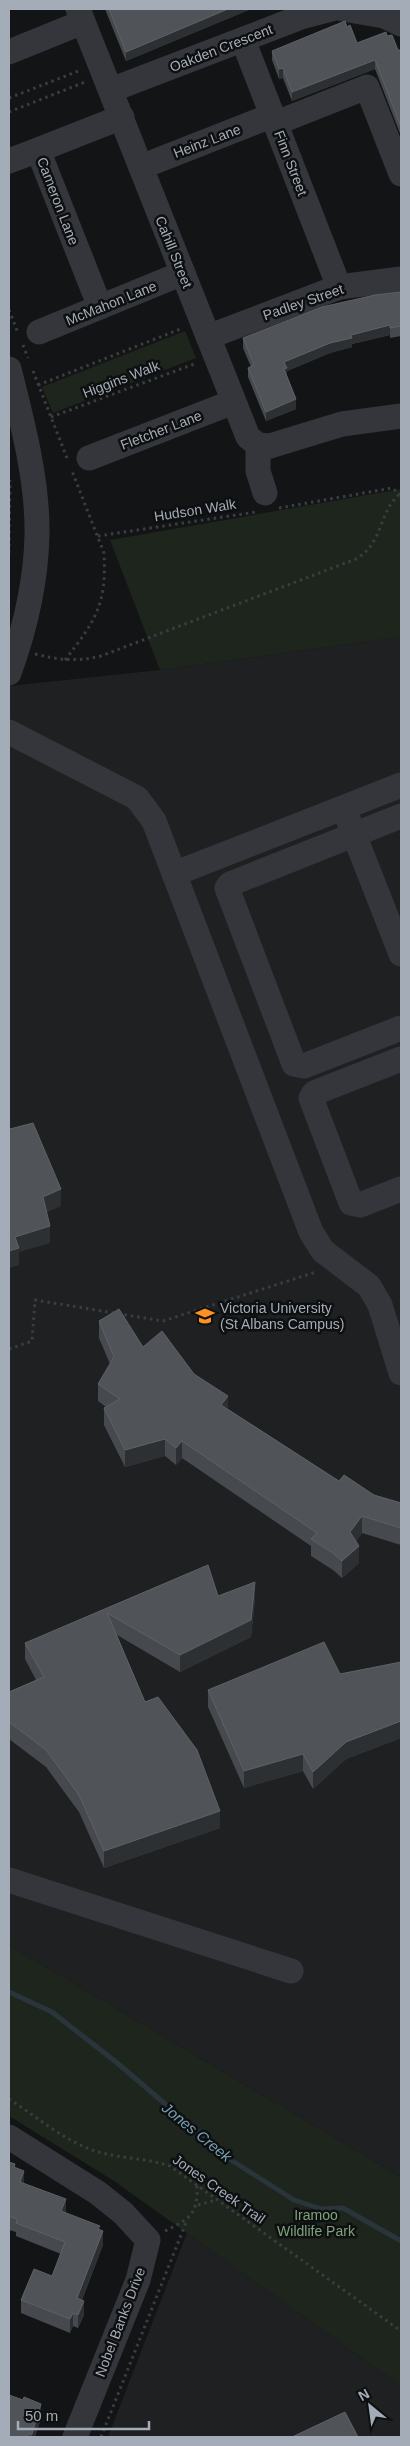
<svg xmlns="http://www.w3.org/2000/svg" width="410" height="2446" font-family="Helvetica,sans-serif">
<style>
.built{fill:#1f2022}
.green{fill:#1d251d}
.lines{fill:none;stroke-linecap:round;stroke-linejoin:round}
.stream{stroke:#29353a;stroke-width:5}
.path{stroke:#3a3d42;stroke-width:3;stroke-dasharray:2.5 4;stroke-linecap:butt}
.minor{stroke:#34363b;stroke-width:25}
.wall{fill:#46494d}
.shaded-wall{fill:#2d3032}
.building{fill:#505458;stroke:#5d6267}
.labels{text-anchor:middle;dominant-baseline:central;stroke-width:5;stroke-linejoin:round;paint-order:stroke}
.street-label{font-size:14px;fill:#a4adb7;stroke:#0e0f10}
.poi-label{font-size:14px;fill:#a4adb7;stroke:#0e0f10;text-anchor:start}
.park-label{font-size:14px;fill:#7ea37a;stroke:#0e0f10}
.water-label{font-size:15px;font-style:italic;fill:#79a1b4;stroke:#0e0f10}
</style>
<rect width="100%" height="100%" fill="#131415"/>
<g class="built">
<polygon points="401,637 401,2177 9,1945 9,686 160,670"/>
<polygon points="187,2233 401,2386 401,2437 108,2437"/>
</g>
<g class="green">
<polygon points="185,331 196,358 53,413 42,387"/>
<polygon points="401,489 401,637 160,670 110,540"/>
<polygon points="9,1945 401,2177 401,2386 114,2181 9,2116"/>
</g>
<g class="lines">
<polyline class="stream" points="9,1992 52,2012 116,2062 231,2160 294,2200 321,2209 343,2208 401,2241"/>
<g class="path">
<polyline points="9,98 81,70"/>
<polyline points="9,112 85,82"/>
<polyline points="9,310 18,333"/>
<polyline points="23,345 28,358"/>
<polyline points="33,371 67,458"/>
<polyline points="38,385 183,328"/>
<polyline points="51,417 197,363"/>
<polyline points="279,508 392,488 400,494"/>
<polyline points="98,536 256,512"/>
<polyline points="9,553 10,480"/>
<path d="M35 654C59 660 77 662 101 656L356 559C384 543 378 511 401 493"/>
<path d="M65 660C95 621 107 605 104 553L72 471"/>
<polyline points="9,1349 32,1341 35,1300 163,1321 316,1272"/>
<path d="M9 2099C34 2115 60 2137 87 2148 114 2159 143 2157 170 2166L401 2331"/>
<polyline points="198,2205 216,2200"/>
<path d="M165 2231C189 2219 198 2215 197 2186"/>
<polyline points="101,2437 187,2220"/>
</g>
<g class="minor">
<polyline points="78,9 248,437 258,445 258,471 265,493"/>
<polyline points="343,9 384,16 401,24"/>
<polyline points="243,40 339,287"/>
<polyline points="9,52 83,22"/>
<polyline points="111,90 301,17 332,9"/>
<polyline points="276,123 367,87 401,174"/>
<polyline points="9,161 38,150"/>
<polyline points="141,167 273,115"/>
<polyline points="100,307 38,150 122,117"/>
<polyline points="39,332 183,273"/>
<polyline points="208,337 339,287 401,279"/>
<path d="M9 369C22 421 38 480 37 535 36 582 25 629 9 673"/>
<polyline points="258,445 270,446 342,424 401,416"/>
<polyline points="89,458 233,402"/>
<polyline points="9,732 137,798 154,821 311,1232 323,1251 369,1286 380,1305 401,1373"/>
<polyline points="401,816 230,884 227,888 294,1064 304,1066 401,1028"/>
<polyline points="348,819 401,954"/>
<polyline points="174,874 401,785"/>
<polyline points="401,1059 314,1093 311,1098 351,1203 360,1205 401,1189"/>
<polyline points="9,1880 291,1971"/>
<polyline points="9,2137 98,2193 123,2213 148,2240 138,2280 75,2437"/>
</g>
</g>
<g class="wall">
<polygon points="105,9 251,9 126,61"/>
<polygon points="347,27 357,43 387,36 398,50 401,50 401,136 375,69 292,101 283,78 279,79 272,60 272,51"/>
<polygon points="401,292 401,336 390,338 390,335 352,344 352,347 330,353 287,371 287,376 296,409 266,421 248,377 248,368 251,367 243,348 243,338"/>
<polygon points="99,1321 143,1347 194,1374 228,1409 339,1481 374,1495 401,1503 401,1545 362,1533 356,1541 359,1563 342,1578 333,1570 311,1556 311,1546 182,1458 176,1465 165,1456 125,1467 104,1425 104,1408 106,1407 98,1401 98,1384 110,1364 99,1338"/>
<polygon points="208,1565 218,1596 255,1599 251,1637 180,1672 117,1635 145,1702 220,1828 104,1868 79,1812 46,1767 9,1739 9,1692 36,1680 25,1659 25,1643"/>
<polygon points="401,1662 401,1738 346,1759 313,1789 303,1771 244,1788 208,1707 208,1690 340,1674"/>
<polygon points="9,2162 15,2167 24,2183 66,2213 100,2230 103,2245 82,2300 84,2315 78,2328 73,2326 70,2333 21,2313 21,2300 52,2276 61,2254 16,2236 16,2232 9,2230"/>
<polygon points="41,2418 35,2437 9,2437"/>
</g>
<g class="shaded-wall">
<polygon points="228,9 251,9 126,61 126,52"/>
<polygon points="375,60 375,69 292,101 292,92"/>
<polygon points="283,68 283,78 279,79 279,69"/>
<polygon points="390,325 390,335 352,344 352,347 330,353 287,371 287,378 284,369 284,362 351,335"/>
<polygon points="296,399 296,409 266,421 266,412"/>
<polygon points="61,1189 61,1206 43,1214 43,1197"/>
<polygon points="50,1226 50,1243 19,1252 19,1265 9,1268 9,1251 15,1237"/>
<polygon points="228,1396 228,1413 221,1405"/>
<polygon points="165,1439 165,1456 125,1467 125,1450"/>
<polygon points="182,1441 182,1458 176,1465 176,1448"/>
<polygon points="362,1516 362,1533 350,1549 350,1532"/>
<polygon points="359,1546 359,1563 342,1578 342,1561"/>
<polygon points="255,1582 255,1599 251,1637 180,1672 180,1655"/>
<polygon points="401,1721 401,1738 346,1759 313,1789 313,1772 346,1742"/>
<polygon points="303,1754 303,1771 244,1788 244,1771"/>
<polygon points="220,1811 220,1828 104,1868 104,1851"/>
<polygon points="24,2171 24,2185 20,2182"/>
<polygon points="66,2199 66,2213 61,2211"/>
<polygon points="103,2231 103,2245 77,2312 77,2298"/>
<polygon points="84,2301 84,2315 78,2328 78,2315"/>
<polygon points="73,2313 73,2326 70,2333 70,2319"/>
<polygon points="41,2404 41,2418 35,2437 32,2437 32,2434"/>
</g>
<g class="building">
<polygon points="109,9 228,9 126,52"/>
<polygon points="345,21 347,27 350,25 357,43 386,32 387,36 392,35 398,50 401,50 401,127 375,60 292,92 283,68 279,69 272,51"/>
<polygon points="401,292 401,326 390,328 390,325 351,335 352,338 330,343 284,362 287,368 284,369 296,399 266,412 248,368 254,365 243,338 322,307 375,295"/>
<polygon points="33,1123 61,1189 43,1197 50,1226 15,1237 19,1248 9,1251 9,1126 10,1129"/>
<polygon points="119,1309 143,1347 162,1331 194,1374 228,1396 221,1405 339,1481 344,1475 374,1495 401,1503 401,1528 362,1516 350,1532 359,1546 342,1561 333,1553 311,1539 317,1533 182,1441 176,1448 165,1439 125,1450 104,1408 120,1399 98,1384 114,1357 99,1321"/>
<polygon points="208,1565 218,1596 255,1582 251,1620 180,1655 107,1613 145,1702 158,1697 197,1750 220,1811 104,1851 79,1795 46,1750 9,1722 9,1692 44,1677 25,1643"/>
<polygon points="324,1642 340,1674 401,1662 401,1721 346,1742 313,1772 303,1754 244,1771 208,1690"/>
<polygon points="9,2162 15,2164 14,2167 24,2171 20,2182 66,2199 61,2211 100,2226 98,2229 103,2231 77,2298 84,2301 78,2315 73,2313 70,2319 21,2300 34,2269 52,2276 65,2242 16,2223 17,2219 9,2216"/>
<polygon points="9,2395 23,2400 24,2397 41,2404 32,2434 29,2433 26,2437 9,2437"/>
<polygon points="345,2412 358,2437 292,2437"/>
</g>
<defs>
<g id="university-bare" transform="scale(1.5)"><path d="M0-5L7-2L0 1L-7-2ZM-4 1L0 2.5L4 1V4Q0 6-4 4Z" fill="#fc9225" stroke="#0e0f10" stroke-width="2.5" paint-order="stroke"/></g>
</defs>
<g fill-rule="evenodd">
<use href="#university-bare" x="205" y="1316"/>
</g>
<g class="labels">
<g class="street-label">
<text transform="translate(221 48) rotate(-21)">Oakden Crescent</text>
<text transform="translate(207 141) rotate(-21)">Heinz Lane</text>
<text transform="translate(291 163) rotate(69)">Finn Street</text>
<text transform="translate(58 201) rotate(69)">Cameron Lane</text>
<text transform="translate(174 252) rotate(68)">Cahill Street</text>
<text transform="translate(303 302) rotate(-19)">Padley Street</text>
<text transform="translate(111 303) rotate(-22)">McMahon Lane</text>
<text transform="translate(121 379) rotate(-21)">Higgins Walk</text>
<text transform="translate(161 430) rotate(-21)">Fletcher Lane</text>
<text transform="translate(195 510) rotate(-9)">Hudson Walk</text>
<text transform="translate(219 2189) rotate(35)">Jones Creek Trail</text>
<text transform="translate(120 2322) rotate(-69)">Nobel Banks Drive</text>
</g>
<g class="poi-label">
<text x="220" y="1308">Victoria University<tspan x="220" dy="16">(St Albans Campus)</tspan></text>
</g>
<g class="park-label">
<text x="316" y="2215">Iramoo<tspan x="316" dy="16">Wildlife Park</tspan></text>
</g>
<g class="water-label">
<text transform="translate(197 2132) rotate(39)">Jones Creek</text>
</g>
</g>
<rect width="410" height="2446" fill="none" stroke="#a4adb7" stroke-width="20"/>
<g transform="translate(370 2406) rotate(331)" stroke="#0e0f10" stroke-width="4" paint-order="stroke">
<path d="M0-4L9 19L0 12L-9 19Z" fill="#a4adb7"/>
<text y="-8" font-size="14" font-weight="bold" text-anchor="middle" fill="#a4adb7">N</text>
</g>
<path d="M18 2421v8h131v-8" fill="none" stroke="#a4adb7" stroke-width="2.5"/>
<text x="25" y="2421" font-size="15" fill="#a4adb7" stroke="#0e0f10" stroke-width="4" paint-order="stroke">50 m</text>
</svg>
